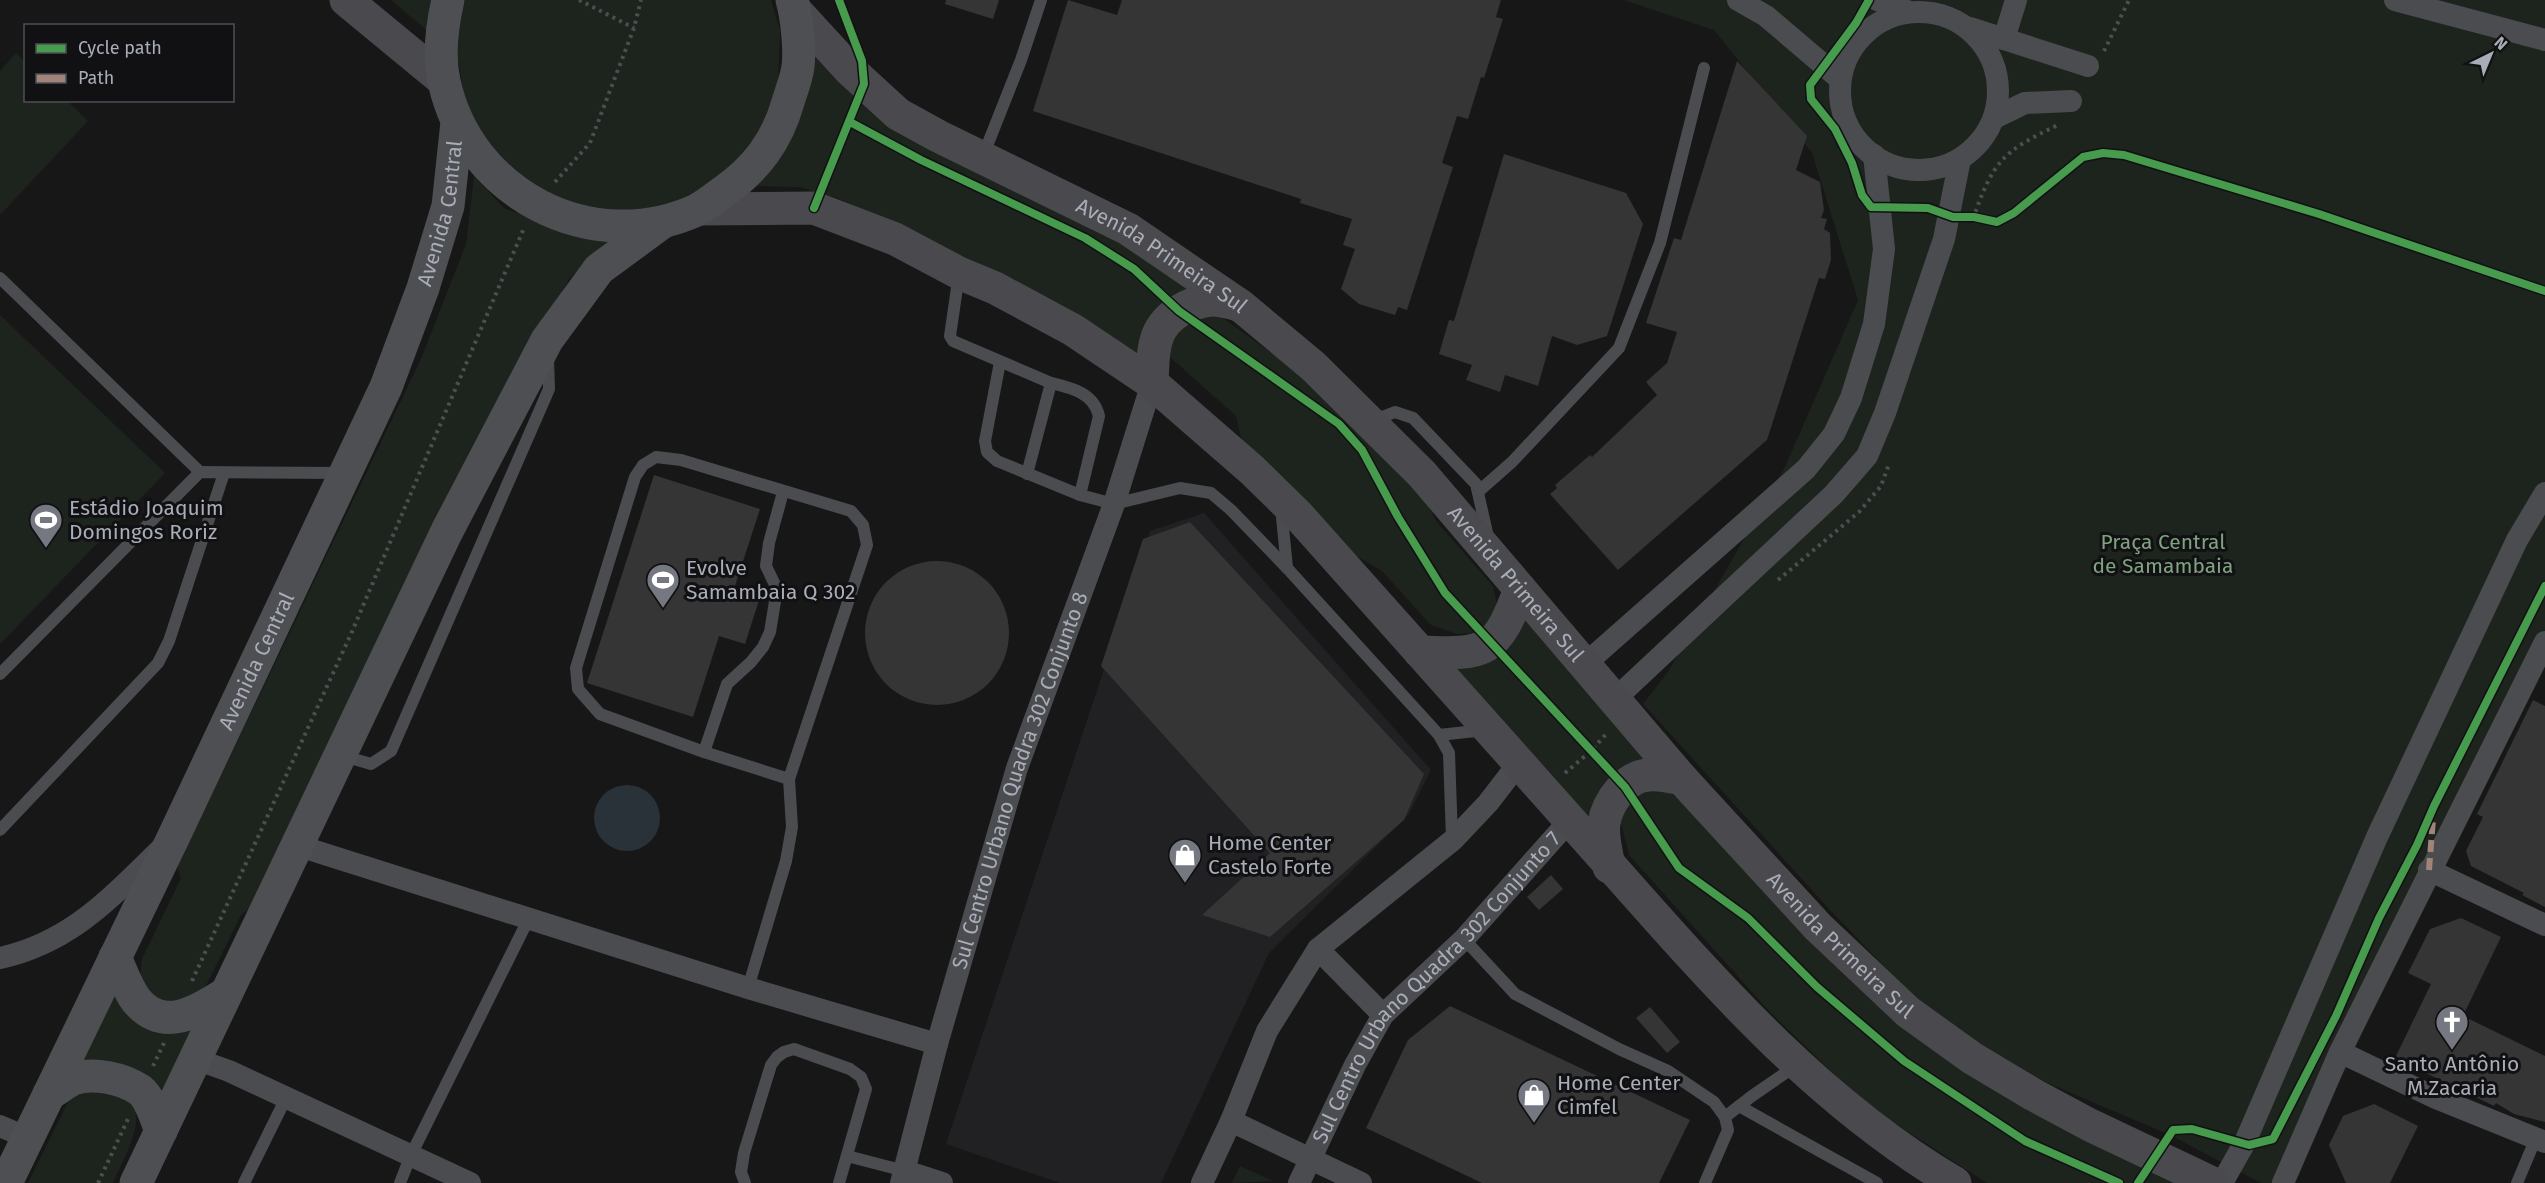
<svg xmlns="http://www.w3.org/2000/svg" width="2545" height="1183" font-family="'Fira Sans',sans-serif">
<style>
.built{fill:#212123}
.green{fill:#1d241e}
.water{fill:#2a3239}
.building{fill:#353536}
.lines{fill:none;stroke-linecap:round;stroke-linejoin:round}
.path{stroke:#4d4e52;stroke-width:4;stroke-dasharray:3 4.5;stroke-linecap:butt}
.lane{stroke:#4b4c50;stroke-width:12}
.street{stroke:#4b4c50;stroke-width:22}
.secondary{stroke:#4a4a4e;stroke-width:33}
.primary{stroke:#4d4f52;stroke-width:33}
.quiet{stroke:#a18479;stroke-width:6;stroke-dasharray:12 6;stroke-linecap:butt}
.cycleway-casing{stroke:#111113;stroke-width:11}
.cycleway{stroke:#469c4c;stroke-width:8}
.labels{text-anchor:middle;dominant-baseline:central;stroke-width:6;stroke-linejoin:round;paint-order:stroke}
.street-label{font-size:21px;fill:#a8adb8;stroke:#111113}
.poi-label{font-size:21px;fill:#a8adb8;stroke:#111113;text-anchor:start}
.park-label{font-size:21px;fill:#7fa381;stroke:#111113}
</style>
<rect width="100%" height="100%" fill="#171717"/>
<polygon class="built" points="1204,513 1431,770 1409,814 1269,953 1161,1183 1060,1183 946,1144 1150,531"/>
<g class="green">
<polygon points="391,0 437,0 430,33"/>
<polygon points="465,0 771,0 780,30 778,83 759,133 725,174 680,202 627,213 574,207 526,183 487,146 464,98 456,45"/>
<polygon points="1623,0 2545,0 2545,642 2431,872 2348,1066 2276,1183 2261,1183 2170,1135 2045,1082 1929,1013 1831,911 1643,704 1668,672 1785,467 1858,300 1812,153 1714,30"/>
<polygon points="16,53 25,62 26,100 67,101 88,121 0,215 0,71"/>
<polygon points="813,53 1123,236 1205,289 1149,360 929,242 840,199 799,187 748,186"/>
<polygon points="474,176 504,208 573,234 614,238 570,278 538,334 264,898 241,915 203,992 167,1009 139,985 142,959 181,878 177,867 421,359 466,244"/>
<polygon points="1217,314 1290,366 1422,491 1436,521 1493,586 1497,605 1489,621 1475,633 1457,634 1431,625 1382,571 1351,553 1242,442 1236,416 1171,358 1164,341 1170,324"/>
<polygon points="0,315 165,473 0,644"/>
<polygon points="1524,608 1662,765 1589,827 1451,669"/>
<polygon points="1657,779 1920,1031 2204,1183 1987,1183 1865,1104 1770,1012 1629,855 1620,819 1632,788"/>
<polygon points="114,986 198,1027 161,1106 76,1065"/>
<path d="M116 1089C122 1095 129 1100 133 1106 145 1124 120 1166 113 1183H28L68 1102 80 1093Z"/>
<polygon points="1240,1166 1273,1181 1232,1183"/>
</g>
<circle class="water" cx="627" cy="818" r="33"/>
<g class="building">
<polygon points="946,0 999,0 993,19 945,4"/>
<polygon points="1068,0 1117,15 1122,0 1501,0 1496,17 1503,19 1484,78 1481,77 1468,119 1457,116 1442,163 1453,167 1407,310 1398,307 1395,315 1359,304 1341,289 1355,249 1343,245 1352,219 1300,203 1301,199 1033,111"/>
<polygon points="1737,61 1807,136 1796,170 1820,182 1824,210 1821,218 1827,219 1824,229 1830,233 1831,260 1825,279 1819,278 1767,440 1618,570 1550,494 1557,488 1555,485 1590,455 1592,457 1657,395 1646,382 1667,363 1677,332 1646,323 1674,238 1681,240"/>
<polygon points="1504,154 1626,193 1643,224 1607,336 1577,345 1552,336 1538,386 1505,375 1500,392 1466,380 1472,365 1439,354 1449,320 1454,321"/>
<polygon points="654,475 760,509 734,589 760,597 745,644 719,636 693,717 587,683"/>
<polygon points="1190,522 1424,774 1404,820 1270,937 1202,915 1270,853 1101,666 1143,539"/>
<circle cx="937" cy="633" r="72"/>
<polygon points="2533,700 2545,706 2545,907 2522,895 2524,893 2471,866 2466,851 2483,817 2477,814"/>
<polygon points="1551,875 1563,889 1539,910 1527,897"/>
<polygon points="2461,918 2501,937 2463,1016 2545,1056 2545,1122 2514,1114 2496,1103 2494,1106 2395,1058 2431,984 2408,973 2430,929"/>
<polygon points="1450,1006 1690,1120 1659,1183 1482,1183 1366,1128 1408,1040"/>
<polygon points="1650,1007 1680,1042 1667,1053 1636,1018"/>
<polygon points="2374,1104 2418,1126 2390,1183 2346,1183 2329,1145 2343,1116"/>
</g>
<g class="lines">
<g class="path">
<polyline points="579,0 634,28"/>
<polyline points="2104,51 2129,0"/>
<polyline points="555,182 590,143 634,28 641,0"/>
<path d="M1973 219C1993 161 2003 151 2058 125"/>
<polyline points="1778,580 1859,512 1881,486 1889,464"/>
<polyline points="1565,773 1591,751 1607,733"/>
<polyline points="192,981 351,634 524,228"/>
<polyline points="153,1066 164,1043"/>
<polyline points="98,1183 128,1119"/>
</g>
<g class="lane">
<polyline points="983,156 1021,60 1041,0"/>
<polyline points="959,274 950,336 953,341 1051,383 1027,474"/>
<polyline points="0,278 200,472"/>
<polyline points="1000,362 985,441 987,452 997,461 1080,495 1114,504 1180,488 1211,493 1231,510 1287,568 1439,735 1449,753 1452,839"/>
<path d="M1051 383C1072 388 1094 393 1099 416L1080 495"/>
<polyline points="1372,421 1395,412 1413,418 1476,484 1488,537"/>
<polygon points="656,457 681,460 851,511 863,525 867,545 789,779 704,752 600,714 578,689 576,668 635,477 643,465"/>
<polyline points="1479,491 1512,462 1619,348 1660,243 1704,68"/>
<polyline points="1281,507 1287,568"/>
<polyline points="0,674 200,472 343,473"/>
<polyline points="1439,735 1485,730"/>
<polyline points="704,752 727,684 751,662 763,647 770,632 777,589 766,566 769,543 783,492"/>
<polyline points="340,755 371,764 391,751 549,389 548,359"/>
<polyline points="0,830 158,663 169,641 224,473"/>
<polyline points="1464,939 1515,994 1619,1049 1668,1071 1714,1102 1725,1117 1728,1130 1705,1183"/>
<polyline points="748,988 786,861 792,827 789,779"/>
<polyline points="1739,1106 1877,1183"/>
<polyline points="1725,1117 1752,1096 1797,1065"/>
<polyline points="847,1156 905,1171"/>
<polyline points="244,1183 286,1098"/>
<polyline points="400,1183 411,1155 529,918"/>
<polyline points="745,1183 741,1172 744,1153 771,1065 777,1057 784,1052 794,1049 850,1069 861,1077 866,1089 839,1183"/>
<polyline points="2517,1183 2536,1138"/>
</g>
<g class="street">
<polyline points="1738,0 1766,16 1840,79"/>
<polyline points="1877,0 1910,12"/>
<polyline points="2395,0 2545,40"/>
<circle cx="1919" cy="91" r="79"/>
<polyline points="1970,28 2088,66"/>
<polyline points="2004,39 2016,0"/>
<polyline points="1994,118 2025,103 2071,101"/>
<polyline points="1585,664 1806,469 1834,434 1851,398 1874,324 1884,249 1874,155"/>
<polyline points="1615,699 1834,494 1867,456 1885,413 1944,239 1960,159"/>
<polyline points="296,845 748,988 937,1044"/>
<polyline points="2429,870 2545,925"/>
<polyline points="1318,949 1383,1015"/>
<path d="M0 958C72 942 111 897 162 848"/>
<polyline points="2340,1052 2436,1098 2545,1142"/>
<polyline points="195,1059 229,1071 470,1183"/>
<polyline points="1231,1121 1361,1183"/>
<polyline points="0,1126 28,1138"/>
<polyline points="905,1171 942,1183"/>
<path id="s1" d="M901 1183 937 1044 1017 768 1114 504 1152 383"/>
<polyline points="1202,1183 1231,1121 1267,1031 1318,949 1453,840 1488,803 1518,764"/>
<path id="s2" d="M1299 1183 1355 1065 1383 1015 1464 939 1570 820"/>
<polyline points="2222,1183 2245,1142 2377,837 2517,540 2545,493"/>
<polyline points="2283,1183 2340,1052 2545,642"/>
</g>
<g class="secondary">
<polyline points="346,0 443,80"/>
<path id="s3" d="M795 10 850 70 898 114 938 136 1128 229 1241 306 1313 366 1422 474 1682 779 1818 927 1908 1012 1972 1058 2034 1095 2090 1125 2212 1183"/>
<path d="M699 209 814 208 895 239 959 273 995 288 1073 330 1152 383 1252 470 1298 515C1388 616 1478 717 1568 818 1688 951 1799 1091 1955 1183"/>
<path d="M1152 383C1153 367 1152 350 1158 335 1166 315 1190 302 1211 300 1220 299 1230 303 1239 305"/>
<path d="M1420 652C1487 655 1497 652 1520 589"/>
<path d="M1609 867C1607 853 1602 838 1604 824 1607 802 1626 776 1649 775 1660 774 1672 777 1682 779"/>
</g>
<g class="primary">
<path d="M448 0C442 26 438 54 444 81 468 194 591 258 697 210 706 205 715 198 723 192 756 169 777 141 788 102 791 92 795 82 797 72 801 55 797 17 792 0"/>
<path d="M115 957C121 970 127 988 136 1000 163 1033 197 1012 225 994"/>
<path d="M49 1094C57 1090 65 1083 73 1079 93 1072 122 1078 140 1090 151 1099 156 1119 161 1131"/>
<path id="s4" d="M6 1183 174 836 386 387 423 288 448 206 457 122"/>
<polyline points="136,1183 447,531 547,340 599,269 663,222"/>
</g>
<polyline class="quiet" points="2429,870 2433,819"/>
<g class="cycleway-casing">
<g id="cycleway">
<polyline points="1869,0 1856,23 1810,85 1811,99 1835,129 1852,163 1862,195 1871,207 1928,208 1953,217 1974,217 1997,222 2014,213 2083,157 2103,153 2124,155 2319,214 2545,291"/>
<polyline points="850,122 921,160 1085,238 1134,269 1179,311 1339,424 1362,450 1398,517 1445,593 1625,787 1679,868 1748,918 1817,987 1904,1061 2025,1141 2119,1183"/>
<polyline points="814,208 864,84 862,61 839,0"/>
<polyline points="2138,1183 2173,1130 2192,1129 2249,1145 2273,1139 2336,1016 2379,918 2417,845 2434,806 2545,586"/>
</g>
</g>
<use href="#cycleway" class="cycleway"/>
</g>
<defs>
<g id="stadium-pin" transform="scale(1.725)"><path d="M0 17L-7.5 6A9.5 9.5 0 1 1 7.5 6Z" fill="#757880" stroke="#111113"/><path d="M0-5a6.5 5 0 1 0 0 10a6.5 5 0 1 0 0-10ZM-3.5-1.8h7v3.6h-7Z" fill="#fff"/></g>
<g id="shop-pin" transform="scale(1.725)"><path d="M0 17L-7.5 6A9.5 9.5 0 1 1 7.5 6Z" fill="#757880" stroke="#111113"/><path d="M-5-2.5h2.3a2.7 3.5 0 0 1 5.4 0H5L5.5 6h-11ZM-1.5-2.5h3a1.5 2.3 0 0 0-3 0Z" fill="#fff"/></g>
<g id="church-pin" transform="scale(1.725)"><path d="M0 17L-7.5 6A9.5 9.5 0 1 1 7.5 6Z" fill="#757880" stroke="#111113"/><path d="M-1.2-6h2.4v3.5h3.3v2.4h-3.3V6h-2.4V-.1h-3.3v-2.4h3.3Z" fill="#fff"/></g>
</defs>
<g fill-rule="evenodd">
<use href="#stadium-pin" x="46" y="520"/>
<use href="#stadium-pin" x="663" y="580"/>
<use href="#shop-pin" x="1185" y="855"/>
<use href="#church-pin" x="2452" y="1022"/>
<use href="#shop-pin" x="1534" y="1095"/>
</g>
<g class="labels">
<g class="street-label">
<text stroke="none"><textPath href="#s4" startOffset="1065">Avenida Central</textPath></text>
<text stroke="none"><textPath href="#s3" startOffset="446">Avenida Primeira Sul</textPath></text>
<text stroke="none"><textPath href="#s3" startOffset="932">Avenida Primeira Sul</textPath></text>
<text stroke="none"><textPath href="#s4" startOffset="579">Avenida Central</textPath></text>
<text stroke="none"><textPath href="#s1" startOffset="420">Sul Centro Urbano Quadra 302 Conjunto 8</textPath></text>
<text stroke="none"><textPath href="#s3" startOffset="1418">Avenida Primeira Sul</textPath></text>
<text stroke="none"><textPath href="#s2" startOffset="242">Sul Centro Urbano Quadra 302 Conjunto 7</textPath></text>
</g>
<g class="poi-label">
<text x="69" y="508">Estádio Joaquim<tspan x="69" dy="24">Domingos Roriz</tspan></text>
<text x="686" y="568">Evolve<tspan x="686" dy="24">Samambaia Q 302</tspan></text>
<text x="1208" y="843">Home Center<tspan x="1208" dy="24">Castelo Forte</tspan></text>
<text x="2452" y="1064" text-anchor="middle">Santo Antônio<tspan x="2452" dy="24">M.Zacaria</tspan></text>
<text x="1557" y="1083">Home Center<tspan x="1557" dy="24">Cimfel</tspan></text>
</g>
<g class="park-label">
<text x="2163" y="542">Praça Central<tspan x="2163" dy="24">de Samambaia</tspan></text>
</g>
</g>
<rect x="24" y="24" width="210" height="78" fill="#111113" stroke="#4d4f55" stroke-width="1.5"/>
<rect x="36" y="44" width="30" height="9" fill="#469c4c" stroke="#4d4f55" stroke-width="1.5"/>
<text x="78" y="54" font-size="18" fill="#a8adb8">Cycle path</text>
<rect x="36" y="74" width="30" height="9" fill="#a18479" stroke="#4d4f55" stroke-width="1.5"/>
<text x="78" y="84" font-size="18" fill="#a8adb8">Path</text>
<g transform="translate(2491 54) rotate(43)" stroke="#111113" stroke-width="4.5" paint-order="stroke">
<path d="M0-4.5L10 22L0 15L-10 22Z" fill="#a8adb8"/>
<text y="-9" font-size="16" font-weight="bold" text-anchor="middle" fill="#a8adb8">N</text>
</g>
</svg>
